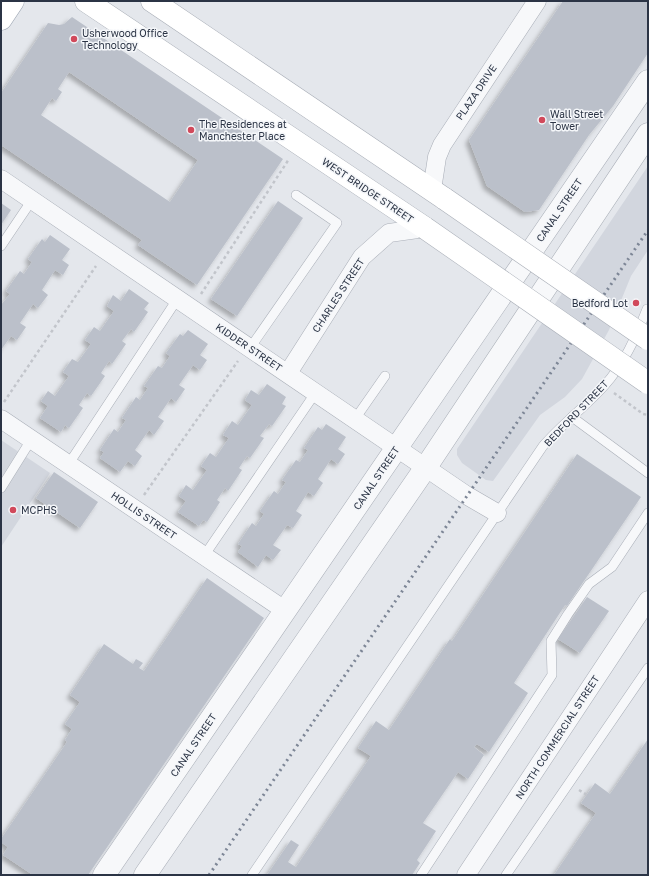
<svg xmlns="http://www.w3.org/2000/svg" width="649" height="876" font-family="'Golos Text',sans-serif">
<style>
.built{fill:#d2d6de}
.building{fill:#bbc0ca;fill-rule:evenodd;filter:url(#shadow)}
.lines{fill:none;stroke-linecap:round;stroke-linejoin:round}
.service-casing{stroke:#a9aeb7;stroke-width:10}
.minor-casing{stroke:#a9aeb7;stroke-width:19}
.tertiary-casing{stroke:#a9aeb7;stroke-width:23}
.secondary-casing{stroke:#a9aeb7;stroke-width:23}
.primary-casing{stroke:#a3abb8;stroke-width:23}
.path{stroke:#c2c5cb;stroke-width:2.5;stroke-dasharray:3 3;stroke-linecap:butt}
.service{stroke:#f7f8fa;stroke-width:9}
.minor{stroke:#f7f8fa;stroke-width:18}
.tertiary{stroke:#f7f8fa;stroke-width:22}
.secondary{stroke:#fff;stroke-width:22}
.primary{stroke:#fff;stroke-width:22}
.rail{stroke:#7d8696;stroke-width:3;stroke-dasharray:2 4;stroke-linecap:butt}
.secondary-bridge-casing{stroke:#a9aeb7;stroke-width:23;stroke-linecap:butt}
.secondary-bridge{stroke:#fff;stroke-width:22}
.poi-dot{fill:#d1495b;stroke:#f4f6f9;stroke-width:1.5}
.labels{text-anchor:middle;dominant-baseline:central;stroke-width:3;stroke-linejoin:round;paint-order:stroke}
.poi-label{font-size:10px;fill:#2b3445;stroke:#f4f6f9;text-anchor:start}
.street-label{font-size:10px;fill:#2b3445;stroke:#f4f6f9}
</style>
<defs>
<filter id="shadow"><feDropShadow dx="-3.5" dy="3.5" stdDeviation="2" flood-color="#0004"/></filter>
</defs>
<rect width="100%" height="100%" fill="#e4e7ec"/>
<g class="built">
<polygon points="648,166 648,250 631,276 609,330 582,379 565,397 540,415 493,481 486,480 462,463 457,455 457,449"/>
<polygon points="1,440 50,473 1,547"/>
</g>
<g class="building">
<polygon points="563,1 648,1 648,53 613,106 589,135 539,210 525,212 487,186 469,140"/>
<path d="M72 17 283 159 197 285 138 245 142 240 1 145V93L48 23 59 25 64 24ZM69 72 198 160 170 202 41 115 52 98 56 101 62 92 58 89Z"/>
<polygon points="278,201 303,218 237,316 211,299"/>
<polygon points="1,203 11,210 1,225"/>
<polygon points="50,235 70,249 62,260 69,265 63,275 55,270 42,290 48,295 38,308 33,304 20,323 26,327 17,340 11,336 1,350 1,305 10,294 6,291 20,271 24,274 32,262 28,259 42,239 45,242"/>
<polygon points="129,289 149,303 144,309 148,312 134,332 131,329 122,341 126,344 112,364 109,361 101,373 105,376 91,396 87,393 79,405 83,408 69,428 65,425 61,432 40,418 48,406 41,401 48,391 55,396 69,376 63,372 72,359 78,362 91,344 85,340 94,327 100,331 114,311 107,306 113,295 121,301"/>
<polygon points="188,330 208,344 200,355 207,360 200,370 193,365 179,385 185,389 176,402 171,398 158,417 164,421 154,435 149,430 135,450 142,456 135,466 128,461 120,472 100,458 104,452 100,450 114,429 118,432 126,420 122,418 136,397 140,400 148,388 144,386 158,366 162,368 170,356 166,353 180,334 183,336"/>
<polygon points="267,384 286,397 282,404 286,406 272,426 269,424 260,436 264,438 250,458 247,456 239,468 242,470 228,491 225,488 217,500 220,502 207,522 203,520 199,526 178,512 186,501 179,496 186,485 193,490 207,470 201,466 210,453 216,457 229,438 223,435 232,421 238,425 252,405 245,400 251,390 259,395"/>
<polygon points="326,424 346,437 338,449 345,454 338,464 331,459 318,479 323,483 314,496 308,492 296,511 302,515 293,528 287,525 273,545 281,550 273,560 266,555 258,567 238,552 242,546 238,544 252,523 256,526 264,514 260,511 274,491 278,494 286,482 282,480 296,460 300,462 308,450 304,448 318,427 322,430"/>
<polygon points="577,454 641,497 567,606 565,605 514,683 528,693 489,752 477,744 474,747 484,755 468,779 458,772 423,823 436,831 417,860 420,863 412,875 267,875 291,840 299,845 288,862 296,867 371,756 358,748 376,721 389,730 450,639 452,641"/>
<polygon points="54,472 98,502 80,528 36,498"/>
<polygon points="207,578 264,618 88,875 33,875 3,855 8,847 1,842 1,839 67,742 65,740 72,729 65,724 80,702 70,695 104,644 133,664 136,659 143,663 139,668 144,671"/>
<polygon points="587,597 609,611 580,653 558,639"/>
<polygon points="648,739 648,875 554,875 596,813 581,803 595,783 610,794"/>
</g>
<g class="lines">
<g class="service-casing">
<g id="service">
<polyline points="1,246 32,200"/>
<polyline points="250,348 337,223 296,195"/>
<polyline points="572,417 648,473"/>
<polyline points="355,419 385,376"/>
<polyline points="68,465 178,298"/>
<polyline points="1,488 31,440"/>
<polyline points="204,556 316,392"/>
<path d="M252 875 543 446C562 424 585 407 604 386 624 364 636 337 647 309"/>
<polyline points="421,875 552,675 551,641 568,614 589,584 612,567 648,513"/>
<polyline points="506,875 648,668"/>
</g>
</g>
<g class="minor-casing">
<g id="minor">
<polyline points="1,179 466,495 497,513"/>
<polyline points="432,190 437,157 442,145 537,1"/>
<polyline points="288,373 362,257 389,233 425,228"/>
<polyline points="1,419 286,611"/>
<polyline points="466,875 648,600"/>
</g>
</g>
<g class="tertiary-casing">
<g id="tertiary">
<polyline points="104,875 648,81"/>
<polyline points="145,875 426,467 648,134"/>
</g>
</g>
<g class="secondary-casing">
<g id="secondary">
<polyline points="86,1 425,228"/>
<polyline points="152,1 445,199"/>
</g>
</g>
<g class="primary-casing">
<polyline id="primary" points="1,19 13,1"/>
</g>
<g class="path">
<polyline points="201,294 289,159"/>
<polyline points="614,393 643,414 648,415"/>
<polyline points="4,402 96,266"/>
<polyline points="144,495 238,361"/>
<polyline points="579,790 587,795"/>
</g>
<use href="#service" class="service"/>
<use href="#minor" class="minor"/>
<use href="#tertiary" class="tertiary"/>
<use href="#secondary" class="secondary"/>
<use href="#primary" class="primary"/>
<polyline class="rail" points="209,875 648,230"/>
<g class="secondary-bridge-casing">
<g id="secondary-bridge">
<polyline points="445,199 648,339"/>
<polyline points="425,228 648,383"/>
</g>
</g>
<use href="#secondary-bridge" class="secondary-bridge"/>
</g>
<g class="poi-dot">
<circle cx="74" cy="39" r="4"/>
<circle cx="542" cy="120" r="4"/>
<circle cx="191" cy="130" r="4"/>
<circle cx="636" cy="303" r="4"/>
<circle cx="13" cy="510" r="4"/>
</g>
<g class="labels">
<g class="poi-label">
<text x="82" y="33">Usherwood Office<tspan x="82" dy="12">Technology</tspan></text>
<text x="550" y="114">Wall Street<tspan x="550" dy="12">Tower</tspan></text>
<text x="199" y="124">The Residences at<tspan x="199" dy="12">Manchester Place</tspan></text>
<text x="628" y="303" text-anchor="end">Bedford Lot</text>
<text x="21" y="510">MCPHS</text>
</g>
<g class="street-label">
<text transform="translate(476 92) rotate(-56)">PLAZA DRIVE</text>
<text transform="translate(368 190) rotate(34)">WEST BRIDGE STREET</text>
<text transform="translate(559 210) rotate(-56)">CANAL STREET</text>
<text transform="translate(338 295) rotate(-57)">CHARLES STREET</text>
<text transform="translate(249 347) rotate(34)">KIDDER STREET</text>
<text transform="translate(576 413) rotate(-46)">BEDFORD STREET</text>
<text transform="translate(376 478) rotate(-56)">CANAL STREET</text>
<text transform="translate(144 515) rotate(34)">HOLLIS STREET</text>
<text transform="translate(557 737) rotate(-57)">NORTH COMMERCIAL STREET</text>
<text transform="translate(193 745) rotate(-56)">CANAL STREET</text>
</g>
</g>
<rect width="649" height="876" fill="none" stroke="#2b3445" stroke-width="4"/>
</svg>
